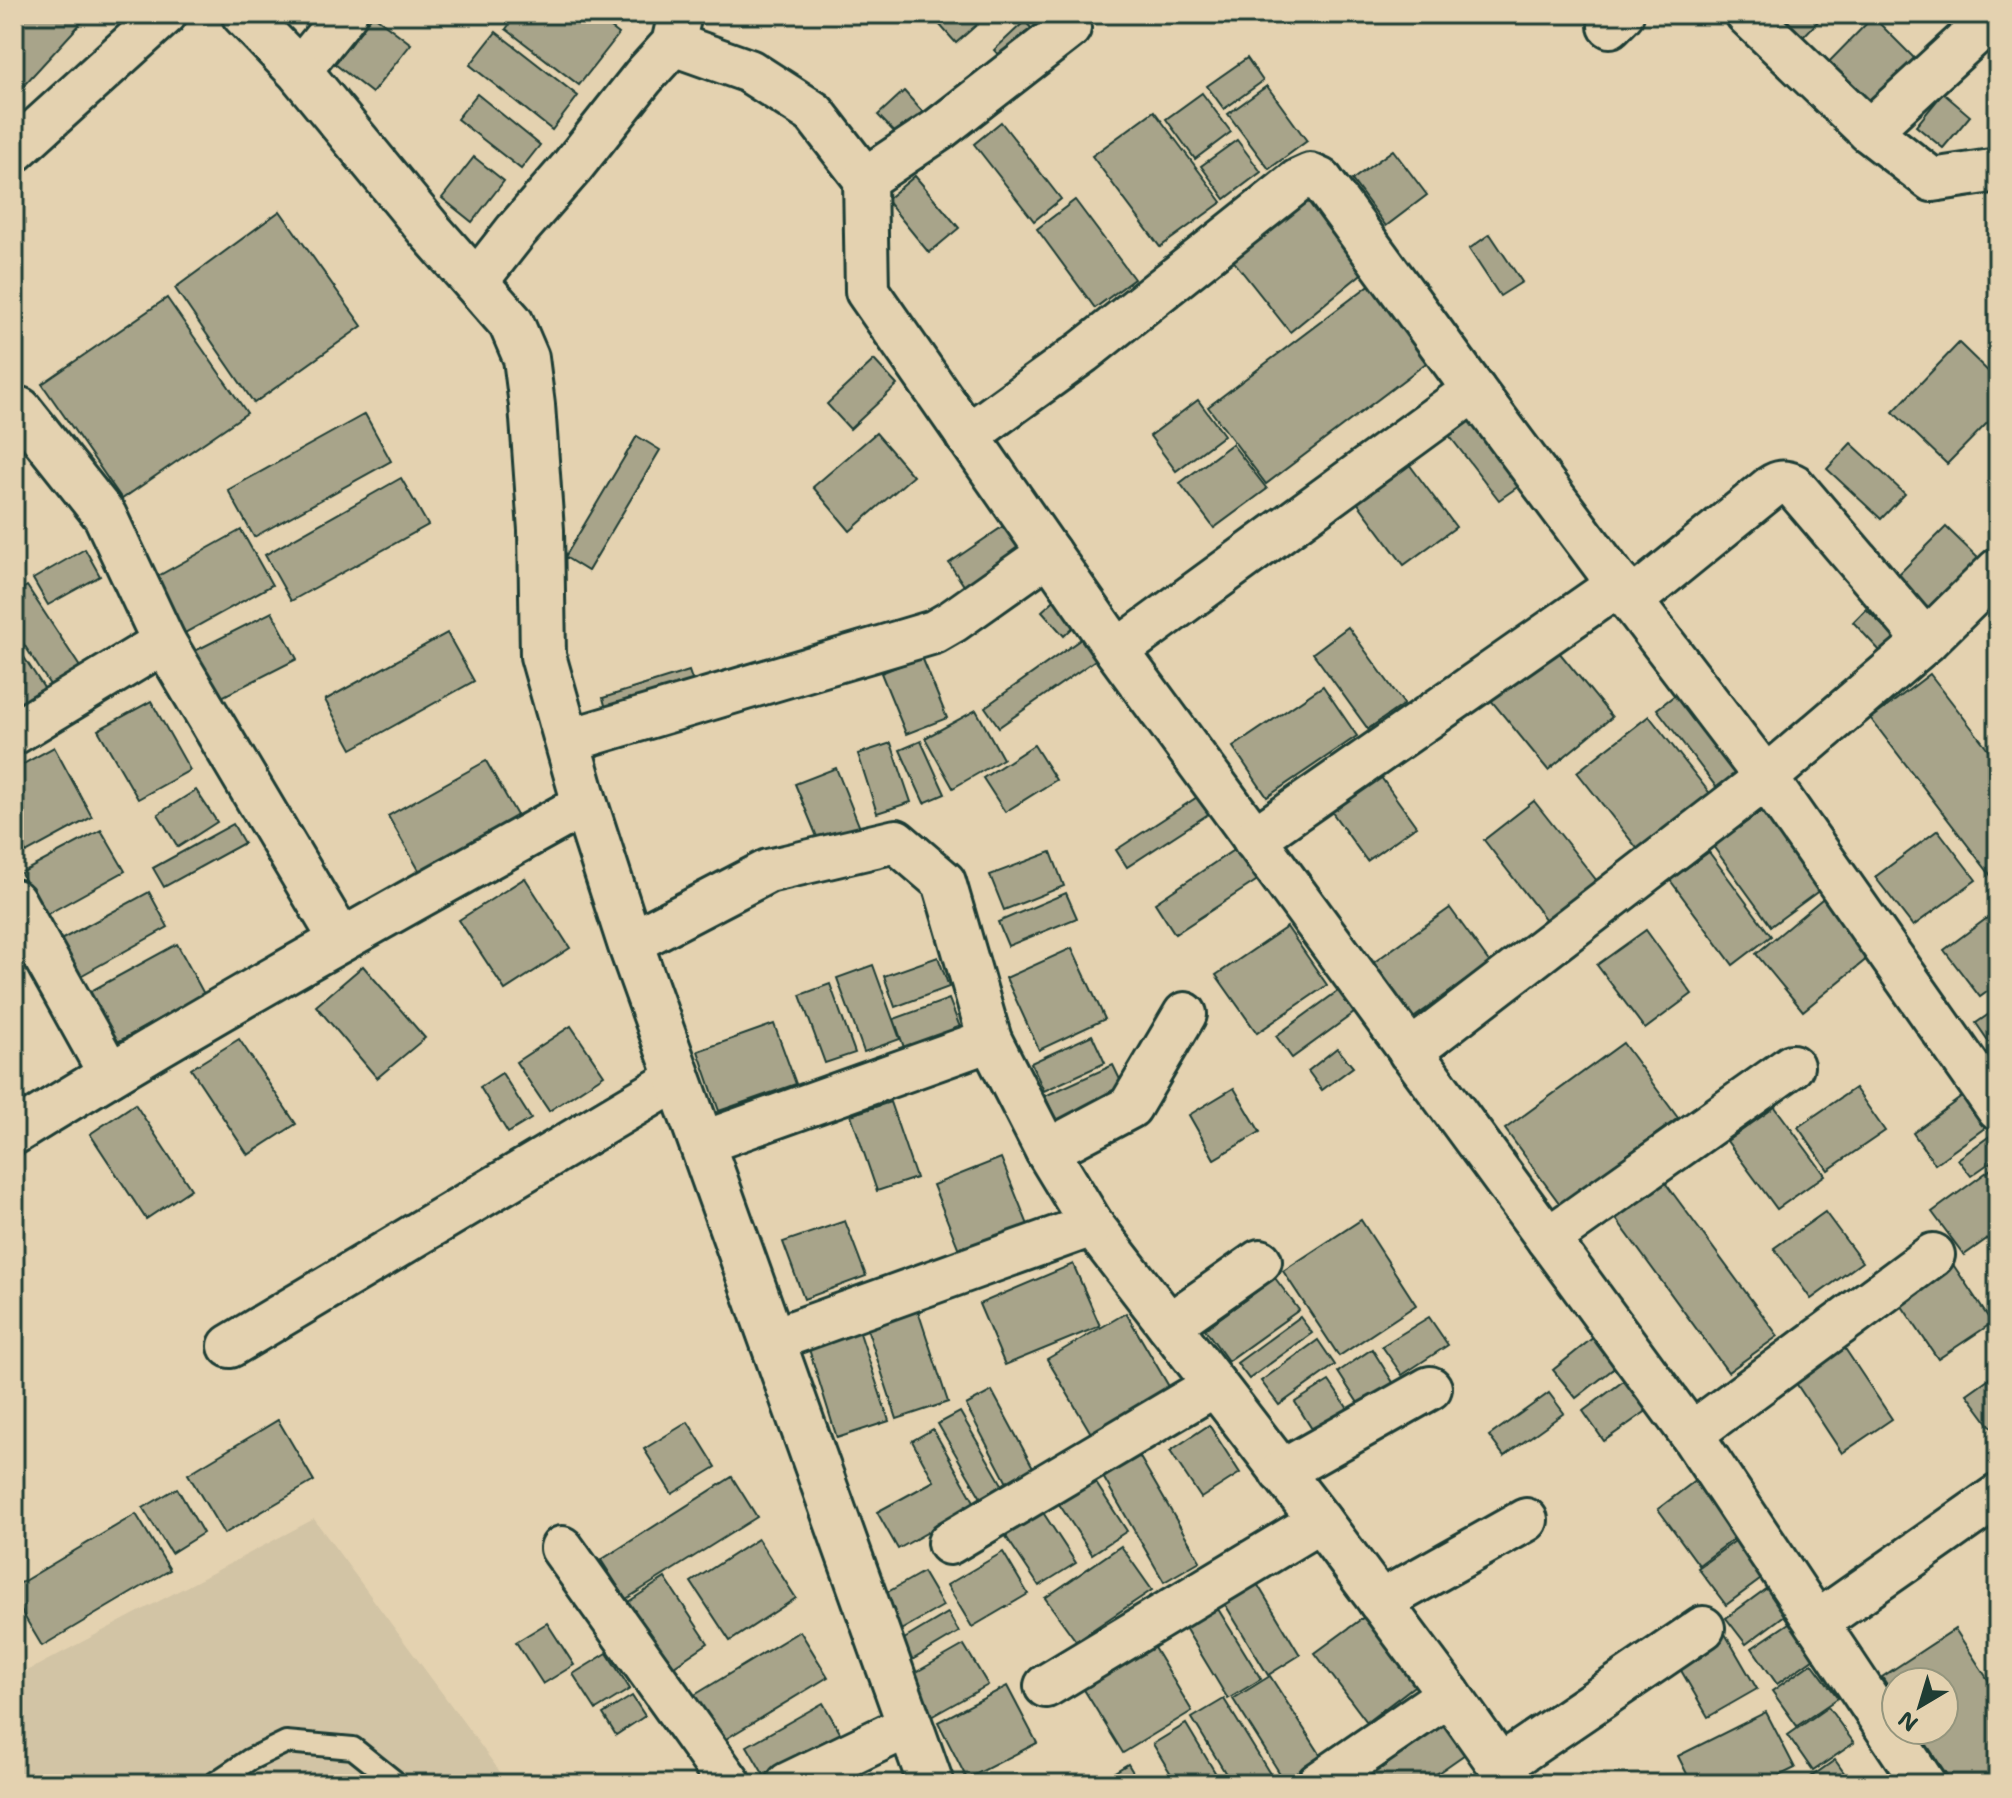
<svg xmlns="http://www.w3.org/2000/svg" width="2012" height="1798" font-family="'Shantell Sans',sans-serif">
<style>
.built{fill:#d2c4a5}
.building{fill:#a8a48a;stroke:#1f3d34;stroke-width:2}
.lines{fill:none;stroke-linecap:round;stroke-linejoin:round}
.lane-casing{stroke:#1f3d34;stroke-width:26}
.street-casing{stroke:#1f3d34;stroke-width:48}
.secondary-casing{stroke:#1f3d34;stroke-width:50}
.lane{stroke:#e4d2b0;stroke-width:20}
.street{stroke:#e4d2b0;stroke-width:42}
.secondary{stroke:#e4d2b0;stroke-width:44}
</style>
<rect width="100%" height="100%" fill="#e4d2b0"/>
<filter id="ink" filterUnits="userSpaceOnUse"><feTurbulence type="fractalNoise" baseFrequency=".0125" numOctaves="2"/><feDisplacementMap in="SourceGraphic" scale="16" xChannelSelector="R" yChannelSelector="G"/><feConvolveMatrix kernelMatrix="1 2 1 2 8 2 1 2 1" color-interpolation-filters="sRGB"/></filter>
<g filter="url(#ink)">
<polygon class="built" points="314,1519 509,1784 14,1784 14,1678"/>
<g class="building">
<polygon points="14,14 73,14 82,22 14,96"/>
<polygon points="517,14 593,14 619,34 579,85 506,29"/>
<polygon points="930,14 989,14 956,43"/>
<polygon points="1781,14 1825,14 1803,37"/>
<polygon points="373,15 411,44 372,93 335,64"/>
<polygon points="1873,17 1922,66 1867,123 1817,74"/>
<polygon points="1025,21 1037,35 1005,62 994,50"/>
<polygon points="496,32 578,96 552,130 470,65"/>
<polygon points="1247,58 1263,81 1224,109 1207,86"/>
<polygon points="1267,86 1307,141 1269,169 1228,114"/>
<polygon points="904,91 928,118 903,141 878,115"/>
<polygon points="1202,93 1231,132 1195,159 1166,119"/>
<polygon points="1943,93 1970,116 1943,148 1916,126"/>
<polygon points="477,94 540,145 521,169 457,119"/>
<polygon points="1154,111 1222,202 1160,247 1092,156"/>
<polygon points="1001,122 1061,199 1034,221 974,144"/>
<polygon points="1237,140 1261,172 1225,199 1201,166"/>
<polygon points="1393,150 1427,195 1386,226 1352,180"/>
<polygon points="474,157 504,181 472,222 442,198"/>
<polygon points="915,176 959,228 929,253 886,200"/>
<polygon points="1310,189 1371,266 1290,332 1228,254"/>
<polygon points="1075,200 1134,279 1095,308 1037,229"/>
<polygon points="280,211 362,326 254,403 175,288"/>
<polygon points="1490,234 1522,282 1500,296 1469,249"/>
<polygon points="1384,274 1442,351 1266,484 1208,407"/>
<polygon points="167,298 247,413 122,499 42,384"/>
<polygon points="1959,343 1998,381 1998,412 1947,464 1893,412"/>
<polygon points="874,360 897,385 850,429 827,404"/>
<polygon points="1198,400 1224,435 1176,471 1150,436"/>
<polygon points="1467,401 1526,481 1499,500 1438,421"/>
<polygon points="365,414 391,461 254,537 228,490"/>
<polygon points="876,433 913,476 850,531 813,487"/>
<polygon points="637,436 660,450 588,571 565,557"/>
<polygon points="1851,443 1905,494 1881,519 1827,469"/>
<polygon points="1232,444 1267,489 1214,528 1180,483"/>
<polygon points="1400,452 1456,527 1404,565 1348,490"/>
<polygon points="401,478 428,525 291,601 265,555"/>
<polygon points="1011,521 1027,545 965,587 949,563"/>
<polygon points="1946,527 1980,560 1926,614 1892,581"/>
<polygon points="241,530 272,585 174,639 144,584"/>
<polygon points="85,549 100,576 48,605 33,579"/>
<polygon points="27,586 82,670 52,688 14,629 14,594"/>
<polygon points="1061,594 1084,617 1064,636 1042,611"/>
<polygon points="1866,609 1895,638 1881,652 1853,622"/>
<polygon points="272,612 297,659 206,705 181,658"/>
<polygon points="1348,627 1404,704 1368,729 1313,653"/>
<polygon points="447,633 474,681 352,749 325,700"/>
<polygon points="1084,637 1098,658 999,727 985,707"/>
<polygon points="1550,641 1612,717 1548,770 1485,693"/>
<polygon points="14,642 46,691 14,711"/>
<polygon points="922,657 947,718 906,734 881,673"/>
<polygon points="689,671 695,688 608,716 603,698"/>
<polygon points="1930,674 1998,762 1998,872 1992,877 1871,719"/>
<polygon points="1323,686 1357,736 1267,797 1233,747"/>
<polygon points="1683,689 1745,773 1720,792 1657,709"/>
<polygon points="151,701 190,770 138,799 98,730"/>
<polygon points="976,710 1003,759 953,788 925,738"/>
<polygon points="1649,716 1712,796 1640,852 1577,772"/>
<polygon points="921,741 945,794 924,803 900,750"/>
<polygon points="891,743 911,802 877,813 858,754"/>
<polygon points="1034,745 1056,780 1005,812 983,778"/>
<polygon points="54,747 92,817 26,853 14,830 14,769"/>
<polygon points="486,761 518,817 420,872 388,816"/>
<polygon points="836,768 860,828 820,844 795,784"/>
<polygon points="1378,773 1416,826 1367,861 1329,808"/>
<polygon points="196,790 217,822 178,847 158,814"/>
<polygon points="1205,792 1216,809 1127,867 1116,850"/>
<polygon points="1534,801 1597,881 1546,920 1484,840"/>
<polygon points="1766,808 1824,887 1771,926 1713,846"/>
<polygon points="233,824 244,843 164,887 153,868"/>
<polygon points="101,830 125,871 44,916 21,873"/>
<polygon points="1938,830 1976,880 1913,926 1875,877"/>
<polygon points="1238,847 1259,879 1175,934 1155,903"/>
<polygon points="1051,852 1064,886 1004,910 990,875"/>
<polygon points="1709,852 1771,936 1733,965 1670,880"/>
<polygon points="525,878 570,948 505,990 459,920"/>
<polygon points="149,892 168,927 75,979 55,943"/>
<polygon points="1066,893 1077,918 1008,946 998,922"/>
<polygon points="1827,895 1874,953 1803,1011 1756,954"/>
<polygon points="1450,908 1490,963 1412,1019 1373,963"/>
<polygon points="1998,910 1998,984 1980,997 1944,950"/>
<polygon points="1287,927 1327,985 1257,1033 1216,975"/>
<polygon points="1646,930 1692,994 1645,1029 1597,965"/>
<polygon points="177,944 204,994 110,1046 82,996"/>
<polygon points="1072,948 1105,1019 1039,1050 1006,978"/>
<polygon points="938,957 949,987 895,1007 884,976"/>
<polygon points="873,965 900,1039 864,1052 837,978"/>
<polygon points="363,966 425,1038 377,1078 316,1006"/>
<polygon points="1349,983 1365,1005 1292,1058 1276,1036"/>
<polygon points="830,984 855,1053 825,1063 800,995"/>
<polygon points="949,999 963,1035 907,1056 894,1019"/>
<polygon points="1998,1008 1998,1055 1976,1023"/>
<polygon points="774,1024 796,1084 719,1111 698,1051"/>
<polygon points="571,1026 604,1075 549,1111 516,1062"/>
<polygon points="1092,1035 1105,1063 1044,1091 1031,1063"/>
<polygon points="239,1039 296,1124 248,1155 191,1069"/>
<polygon points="1623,1043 1678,1118 1560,1204 1505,1129"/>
<polygon points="1337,1048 1353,1067 1322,1090 1308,1071"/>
<polygon points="1113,1065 1126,1092 1057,1123 1045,1096"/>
<polygon points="502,1073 531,1119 508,1133 480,1087"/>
<polygon points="1234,1088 1260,1132 1214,1159 1189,1115"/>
<polygon points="1855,1088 1885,1131 1828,1170 1798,1127"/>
<polygon points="1974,1088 1997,1119 1935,1164 1913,1133"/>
<polygon points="890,1102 916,1178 877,1191 851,1115"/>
<polygon points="135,1104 191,1189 146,1219 90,1134"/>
<polygon points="1775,1107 1825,1175 1777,1209 1727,1141"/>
<polygon points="1998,1130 1998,1157 1971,1176 1958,1159"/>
<polygon points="1001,1158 1032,1235 964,1262 933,1185"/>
<polygon points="1998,1164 1998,1231 1964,1255 1932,1212"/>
<polygon points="1655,1169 1778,1336 1728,1372 1606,1205"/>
<polygon points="1825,1212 1862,1262 1811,1299 1774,1248"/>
<polygon points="1361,1220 1416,1305 1339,1356 1283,1271"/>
<polygon points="845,1221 866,1276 804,1299 783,1242"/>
<polygon points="1948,1257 1992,1323 1938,1359 1893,1293"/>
<polygon points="1073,1264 1100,1326 1005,1365 979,1304"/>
<polygon points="1275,1278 1299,1310 1228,1361 1205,1329"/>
<polygon points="918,1311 948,1402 897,1419 867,1328"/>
<polygon points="1126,1313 1171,1390 1092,1435 1047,1359"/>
<polygon points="1300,1317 1312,1333 1249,1379 1237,1363"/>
<polygon points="1429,1317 1448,1345 1402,1375 1382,1346"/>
<polygon points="859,1330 889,1421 837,1438 808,1346"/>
<polygon points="1599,1333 1622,1362 1576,1398 1553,1370"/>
<polygon points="1318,1340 1335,1365 1279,1405 1261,1381"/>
<polygon points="1842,1344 1892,1419 1842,1453 1792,1377"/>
<polygon points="1372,1349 1394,1384 1360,1406 1338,1372"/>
<polygon points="1998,1372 1998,1436 1967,1394"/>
<polygon points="1633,1374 1655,1405 1604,1441 1583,1411"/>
<polygon points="1329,1381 1352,1415 1317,1437 1295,1402"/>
<polygon points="992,1391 1035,1471 1008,1485 966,1405"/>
<polygon points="1549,1393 1564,1413 1504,1456 1489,1436"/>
<polygon points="960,1412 1003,1486 981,1498 938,1424"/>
<polygon points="278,1420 314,1481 224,1534 188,1474"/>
<polygon points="688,1422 716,1467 672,1494 644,1449"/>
<polygon points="1209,1425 1240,1473 1201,1498 1170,1451"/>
<polygon points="933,1429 976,1505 898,1549 877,1512 934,1481 912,1441"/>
<polygon points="1134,1447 1200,1561 1164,1582 1098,1468"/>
<polygon points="1704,1474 1747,1529 1699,1565 1658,1509"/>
<polygon points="732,1477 757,1517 626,1599 601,1560"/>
<polygon points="1094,1480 1127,1531 1092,1554 1059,1504"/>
<polygon points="177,1488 203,1533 171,1553 143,1508"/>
<polygon points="1042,1511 1076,1563 1039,1586 1005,1535"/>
<polygon points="136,1514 170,1570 42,1646 14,1599 14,1587"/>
<polygon points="1749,1531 1776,1568 1726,1605 1698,1568"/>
<polygon points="758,1539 796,1598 730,1641 691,1582"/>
<polygon points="1121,1546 1152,1590 1076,1641 1045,1598"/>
<polygon points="1003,1552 1028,1594 972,1627 947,1585"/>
<polygon points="923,1572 943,1606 892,1635 872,1601"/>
<polygon points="1250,1572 1300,1655 1268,1675 1217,1591"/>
<polygon points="665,1578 708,1643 668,1670 625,1604"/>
<polygon points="1778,1580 1797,1606 1746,1644 1726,1618"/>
<polygon points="1210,1596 1261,1679 1228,1699 1178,1616"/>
<polygon points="1371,1612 1422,1680 1367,1722 1315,1653"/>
<polygon points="948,1613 959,1632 900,1667 889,1648"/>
<polygon points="1792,1621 1817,1656 1777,1684 1752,1648"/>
<polygon points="547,1623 574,1665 543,1684 516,1642"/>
<polygon points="1955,1629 1998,1695 1998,1784 1953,1784 1917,1730 1944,1730 1944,1682 1896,1682 1896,1698 1882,1677"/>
<polygon points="800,1631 828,1677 711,1748 683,1702"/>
<polygon points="1724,1632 1757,1689 1708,1717 1675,1660"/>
<polygon points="1150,1641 1192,1711 1123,1753 1080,1683"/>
<polygon points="964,1645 988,1685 929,1718 906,1678"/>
<polygon points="607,1653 630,1689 596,1710 573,1674"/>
<polygon points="1812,1663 1838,1698 1797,1726 1772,1691"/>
<polygon points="1270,1676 1322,1757 1284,1780 1233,1699"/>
<polygon points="1007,1686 1037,1743 967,1779 938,1722"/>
<polygon points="632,1696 645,1716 616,1735 603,1714"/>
<polygon points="1224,1699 1275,1782 1271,1784 1232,1784 1192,1718"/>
<polygon points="823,1703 846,1743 769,1784 747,1746"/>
<polygon points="1828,1707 1854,1743 1813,1771 1788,1735"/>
<polygon points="1766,1712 1795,1768 1762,1784 1692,1784 1678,1756"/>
<polygon points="1441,1713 1468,1752 1422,1784 1364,1784 1355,1772"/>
<polygon points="1186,1724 1222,1784 1177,1784 1153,1744"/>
<polygon points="1835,1760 1852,1784 1801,1784"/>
<polygon points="1128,1764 1140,1784 1095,1784"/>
</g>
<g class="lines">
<g class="lane-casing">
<polyline id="lane" points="213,1784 249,1760 286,1742 353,1748 393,1780 396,1784"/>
</g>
<g class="street-casing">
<g id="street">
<polyline points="1747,14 1869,131 1932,180 1998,170"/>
<polyline points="1610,26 1622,14"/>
<polyline points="673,44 749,71 814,113 865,179 867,291 1117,651 1691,1434 1924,1784"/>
<polyline points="299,71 345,14"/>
<polyline points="1869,131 1996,14"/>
<polyline points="14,151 165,14"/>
<polyline points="865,179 938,130 1069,28"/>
<polyline points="476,282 516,231 571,168 643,77 673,44 680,14"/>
<polyline points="20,409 105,516 164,642 341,940"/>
<polyline points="967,436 1083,352 1299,180 1310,175 1321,180 1474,390"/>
<path d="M1631 601 1771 487C1779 482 1783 481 1793 485L1926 641"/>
<polyline points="1117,651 1474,390 1631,601 1766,778 1998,1109"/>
<polyline points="14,733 164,642"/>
<polyline points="567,741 934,632 953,621 1049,553"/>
<polyline points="1254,839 1619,584"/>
<polyline points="14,901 110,1074"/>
<polyline points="630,943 768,871 896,841 944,882 990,1040 1047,1151 1092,1225 1320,1521 1449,1694 1500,1766 1510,1784"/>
<polyline points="1410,1052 1766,778 1926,641 1998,570"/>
<path d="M14 1133C201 1017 393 911 585 804"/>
<polyline points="702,1143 990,1040"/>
<polyline points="1047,1151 1130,1107 1185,1014"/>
<polyline points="1548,1239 1792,1066"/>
<polyline points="1169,1325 1260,1261"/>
<polyline points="772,1340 1092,1225"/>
<polyline points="230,1346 679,1078"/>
<polyline points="1691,1434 1933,1255"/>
<polyline points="1281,1472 1430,1388"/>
<polyline points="949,1543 1215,1385"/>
<polyline points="562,1548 730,1784"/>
<polyline points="1380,1602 1526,1520"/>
<polyline points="1818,1622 1998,1496"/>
<polyline points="1046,1686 1320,1521"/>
<polyline points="1500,1766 1703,1628"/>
<polyline points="788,1784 910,1725"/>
<polyline points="1318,1784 1449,1694"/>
</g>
</g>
<g class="secondary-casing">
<polyline id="secondary" points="244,14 299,71 431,232 511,323 526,358 532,405 541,530 543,656 585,804 630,943 931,1784"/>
</g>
<use href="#lane" class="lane"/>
<use href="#street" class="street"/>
<use href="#secondary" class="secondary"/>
</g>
</g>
<rect width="2012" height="1798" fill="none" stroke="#e4d2b0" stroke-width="48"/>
<rect x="24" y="24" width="1964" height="1750" fill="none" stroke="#1f3d34" stroke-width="3" filter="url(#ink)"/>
<g transform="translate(1920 1706) rotate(218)"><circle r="38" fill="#e4d2b0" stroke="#95967e" stroke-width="2"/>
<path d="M0-6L14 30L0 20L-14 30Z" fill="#1f3d34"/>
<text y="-12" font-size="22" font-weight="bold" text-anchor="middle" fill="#1f3d34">N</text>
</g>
</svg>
